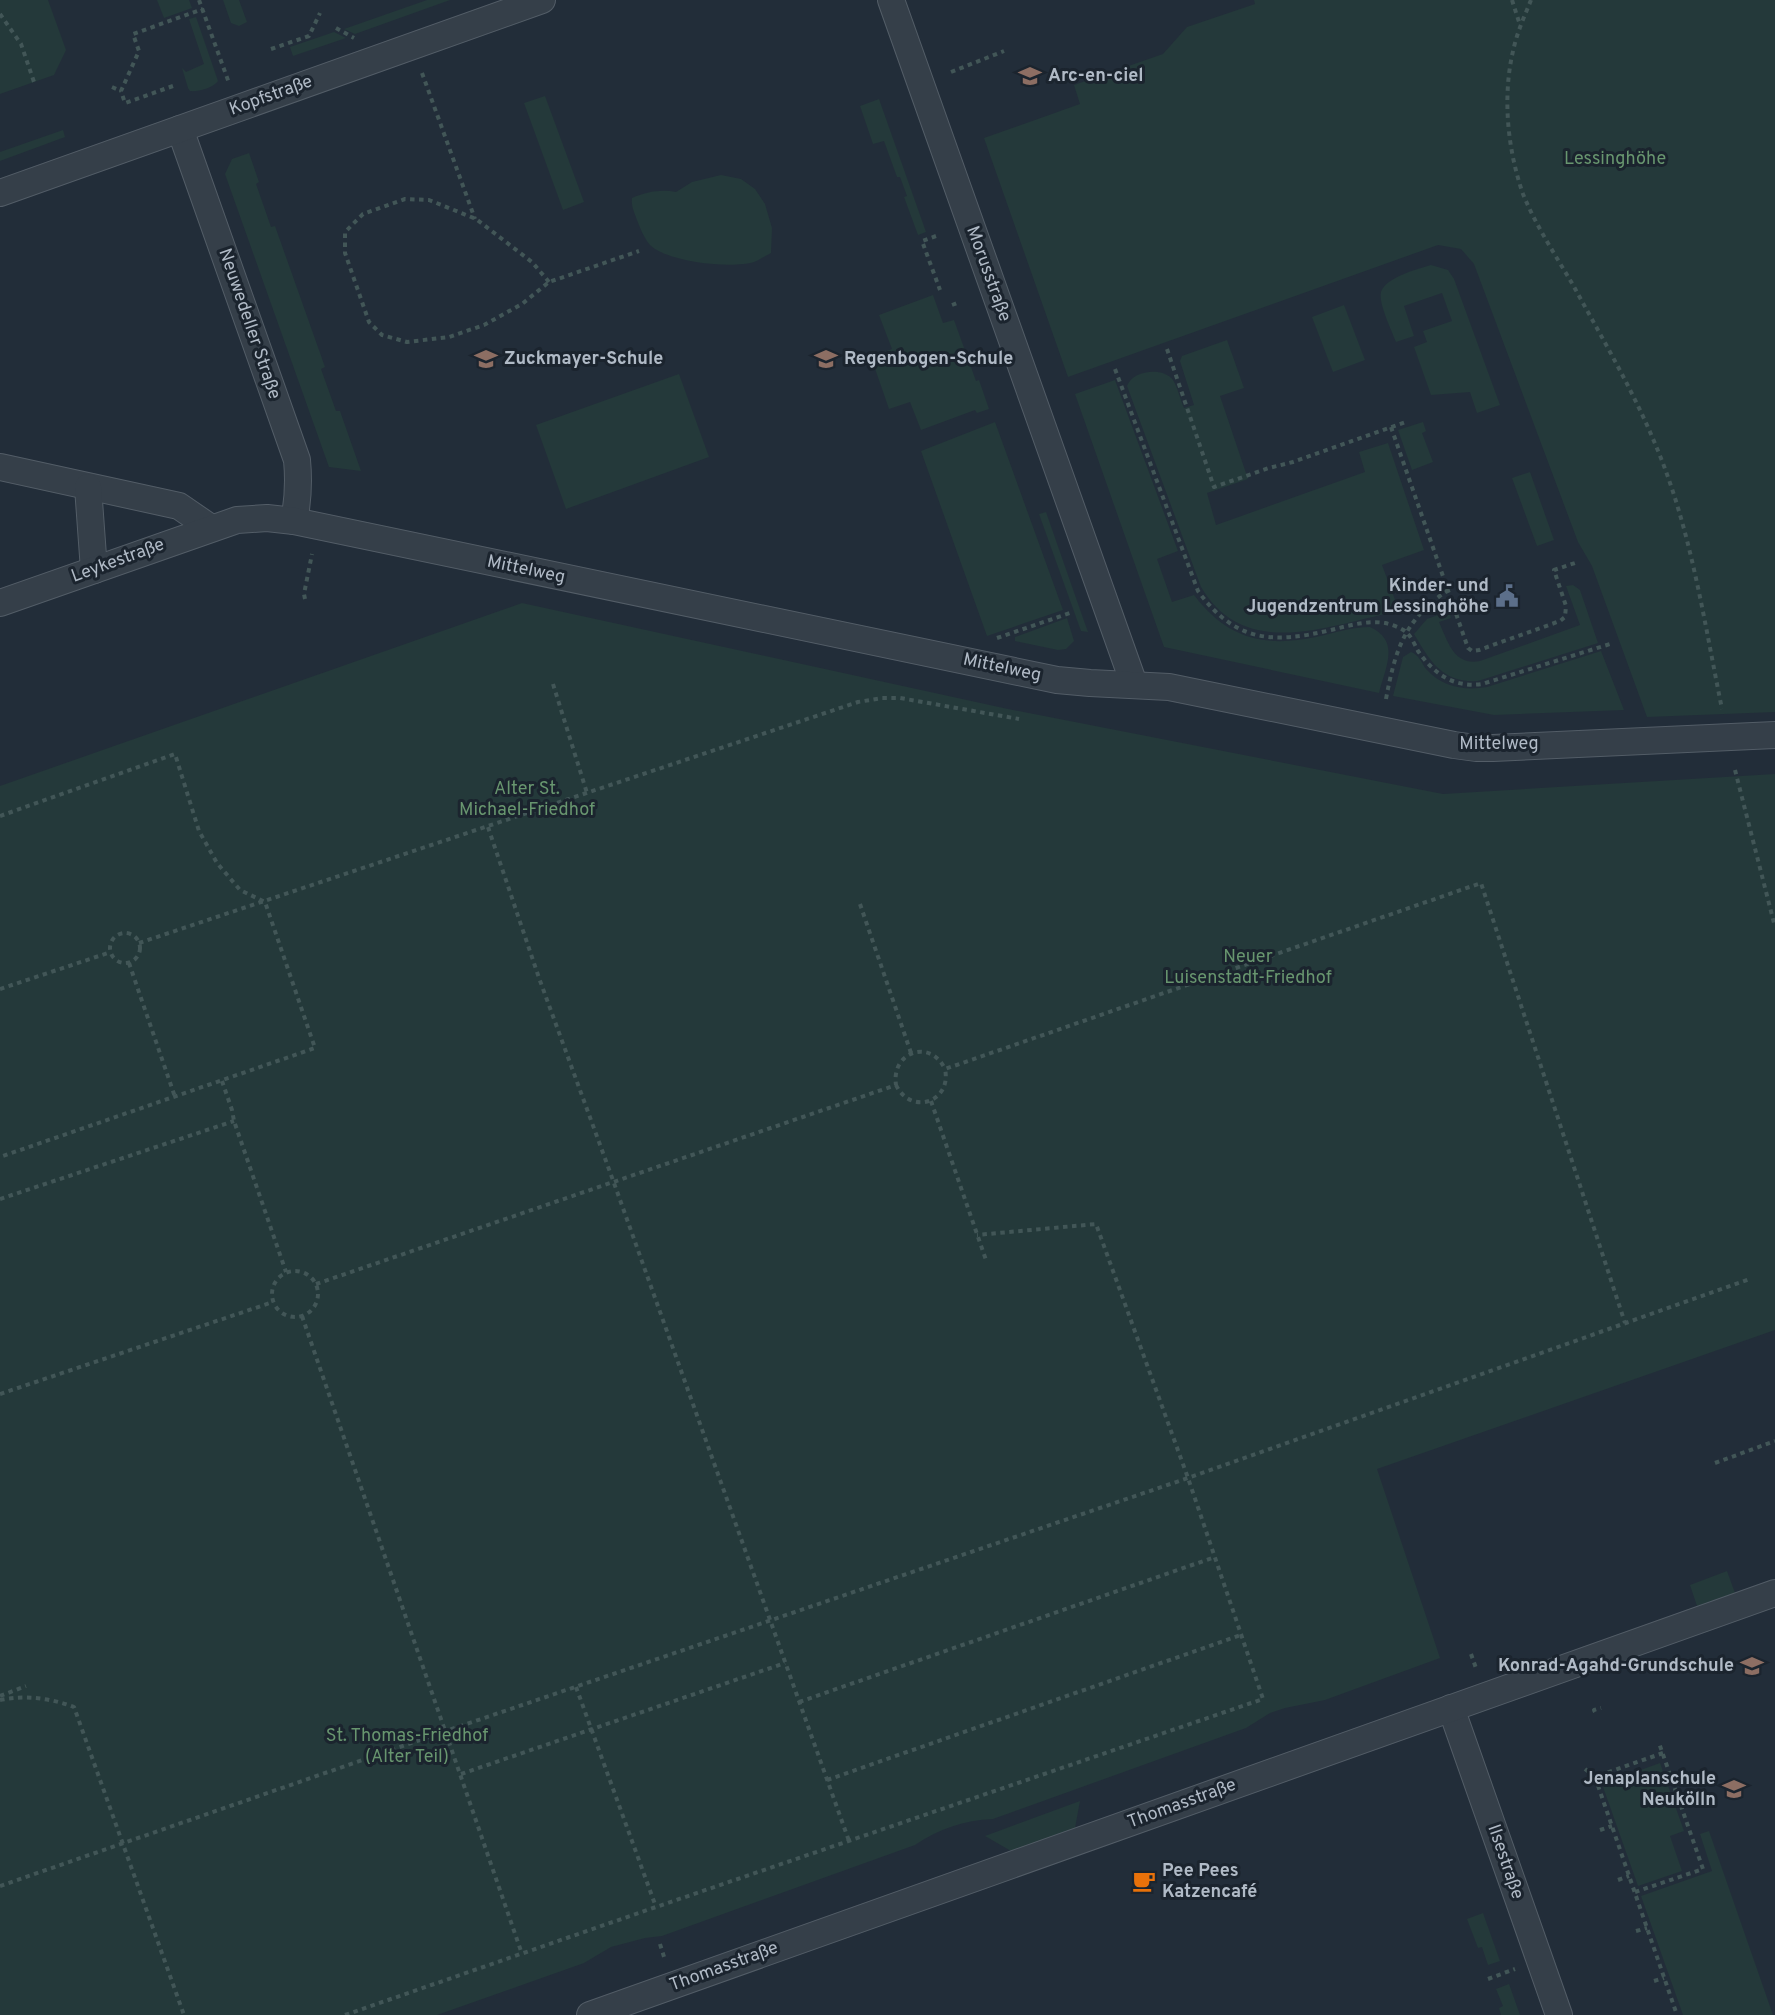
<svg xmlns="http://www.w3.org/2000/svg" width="1775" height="2015" font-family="Overpass,sans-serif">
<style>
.green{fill:#24393a}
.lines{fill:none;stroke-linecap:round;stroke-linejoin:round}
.street-casing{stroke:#535d67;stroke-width:28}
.path{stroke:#425657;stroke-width:4;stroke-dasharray:4.5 4.5;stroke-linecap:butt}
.street{stroke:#353f49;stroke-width:26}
.labels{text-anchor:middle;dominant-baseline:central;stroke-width:6;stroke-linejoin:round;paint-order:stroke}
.poi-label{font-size:18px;font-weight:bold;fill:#b0bac6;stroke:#1b242e;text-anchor:start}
.street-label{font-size:18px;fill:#b0bac6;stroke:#1b242e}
.park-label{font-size:18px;fill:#68966f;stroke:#1b242e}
</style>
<rect width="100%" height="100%" fill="#222d39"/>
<g class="green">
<polygon points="0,0 48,0 66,50 54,75 0,94"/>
<polygon points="157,0 189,0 192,8 164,18"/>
<polygon points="223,0 239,0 247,22 239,26 231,23"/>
<polygon points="427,0 450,0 355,34 344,29"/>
<polygon points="1254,0 1775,0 1775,712 1647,717 1592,566 1578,542 1474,264 1461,249 1438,245 1068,377 984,138 1080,104 1074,85 1163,54 1187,27 1255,4"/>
<path d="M196 17 218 81C213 88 198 92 190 91L188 88 182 68 186 72 204 64 189 19Z"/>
<polygon points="334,32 346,38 293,56 290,47"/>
<polygon points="545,96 584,202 563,210 524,103"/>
<polygon points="879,99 926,232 918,235 904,197 907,196 900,177 897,177 884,141 873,144 860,106"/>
<polygon points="63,130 65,137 0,161 0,152"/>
<polygon points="249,153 259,182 256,184 271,227 275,226 325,367 321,369 336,411 340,411 361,471 329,467 225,174 232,159"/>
<path d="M721 175 741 179 755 189 765 204 772 228 771 253C765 256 759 260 754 262 731 269 667 262 650 245 644 238 640 228 637 220 634 212 631 206 632 198 646 192 661 189 676 192L692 182Z"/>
<path d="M1431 265 1448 270 1454 279 1500 405 1477 413 1470 392 1431 395 1414 347 1427 342 1423 331 1452 321 1442 293 1404 306 1414 336 1396 342C1392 331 1378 303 1381 292 1386 277 1418 269 1431 265Z"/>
<polygon points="933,295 943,323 954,320 976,381 979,380 989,409 977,413 975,410 921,430 910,402 889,409 871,357 892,349 879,315"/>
<polygon points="1344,305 1365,360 1333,372 1312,317"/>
<path d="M1227 340 1244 388 1220 396 1248 479 1207 493 1216 525 1365 472 1359 452 1388 443 1424 550 1382 565 1397 605V610L1394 612C1327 626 1245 661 1201 587L1127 386C1133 370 1163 367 1173 380 1178 388 1180 399 1184 408L1194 405 1180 361 1182 356Z"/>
<polygon points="679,374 709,457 566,509 536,425"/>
<path d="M1115 380 1178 551 1157 559 1172 602 1194 595C1227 638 1263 648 1316 637 1334 633 1352 627 1370 627 1401 641 1385 668 1379 693L1164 647 1075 394Z"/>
<polygon points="995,422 1063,610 987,636 921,451"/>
<polygon points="1423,422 1426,431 1422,433 1433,462 1412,470 1398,430"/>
<polygon points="1530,472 1554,540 1537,546 1512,478"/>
<polygon points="1046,512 1083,618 1088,632 1081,631 1039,514"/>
<path d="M1573 585 1580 590 1598 643 1478 681C1442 683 1430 661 1414 634L1427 619 1449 611 1451 618 1439 622C1448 642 1454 666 1480 661L1580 625 1566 586Z"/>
<path d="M522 603 1008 709 1443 794 1775 774V1330L1377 1469 1440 1658 1325 1700 1285 1708 1270 1713 1246 1728 993 1819C964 1820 939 1829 915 1845L662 1936 645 1938 611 1947 584 1963 437 2015H0V786Z"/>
<polygon points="1067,618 1074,641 1066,649 1058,650 1015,641 1015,637"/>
<path d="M1601 651 1624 710 1494 715 1393 696 1403 657 1411 652C1419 655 1421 662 1426 669 1442 687 1465 691 1487 687Z"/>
<polygon points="1727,1571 1735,1593 1697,1606 1690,1585"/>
<polygon points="1660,1763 1684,1831 1670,1836 1682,1871 1638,1886 1602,1784"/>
<polygon points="1080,1801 1075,1828 1011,1851 985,1836"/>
<polygon points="1709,1831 1773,2015 1683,2015 1641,1896 1712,1871 1700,1834"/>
<polygon points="1483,1913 1500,1961 1488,1965 1482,1947 1478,1948 1467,1919"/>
<polygon points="1509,1984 1520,2015 1501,2015 1499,2008 1503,2006 1496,1989"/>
</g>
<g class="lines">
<g class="street-casing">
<g id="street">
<polyline points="891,0 1134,684"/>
<path d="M180 129 297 460C299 481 298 501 294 521"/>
<polyline points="0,193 542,0"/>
<polyline points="0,467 179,506 211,528"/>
<polyline points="88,487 94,570"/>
<polyline points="0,603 237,520 267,518 294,521 1057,680 1090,683 1169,687 1454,745 1476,748 1493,748 1775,735"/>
<polyline points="1451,1708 1559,2015"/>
<polyline points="590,2015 1775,1593"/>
</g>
</g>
<g class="path">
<polyline points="199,0 229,83"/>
<polyline points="1512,0 1520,25"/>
<path d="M1531 0C1525 15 1518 30 1514 47 1502 94 1507 148 1523 194 1536 226 1556 256 1573 285 1602 338 1633 390 1656 446 1691 529 1704 621 1722 709"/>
<polyline points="0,14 21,44 34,82"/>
<polyline points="336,28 354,38"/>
<polyline points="271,49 309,36 320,13"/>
<polyline points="951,72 1004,51"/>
<polyline points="422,73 475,219"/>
<polyline points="173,86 125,103 121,91 139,51 133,34 203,9"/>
<polyline points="112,87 121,91"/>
<polyline points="936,236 922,241 940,290"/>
<polyline points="549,282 532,262 476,219 429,200 405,199 363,214 345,232 345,253 369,322 382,335 407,342 449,337 484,325 522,304 549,282 639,251"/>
<polyline points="952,305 960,302"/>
<polyline points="1167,349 1214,487 1269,468 1293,462 1406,422"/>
<path d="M1115 369 1198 591C1235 642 1272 644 1331 630 1348 626 1366 620 1385 623 1390 624 1402 628 1406 632 1411 636 1415 645 1418 651 1434 674 1454 688 1482 684L1610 644"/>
<polyline points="1391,427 1468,648 1472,651 1479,650 1560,621 1565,617 1566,606 1554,570 1575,563"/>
<polyline points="305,599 304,594 312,554"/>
<polyline points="997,638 1070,613"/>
<polyline points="553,684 587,793"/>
<path d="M1386 699C1395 651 1404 620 1447 591"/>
<polyline points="1735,770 1775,927"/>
<polyline points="0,816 175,754 199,831 217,863 240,890 265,902 315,1048 0,1157"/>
<polyline points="488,827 539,978 614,1183 849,1841"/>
<polyline points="860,904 911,1053"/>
<circle cx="125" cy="948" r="15"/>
<polyline points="139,943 858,702 882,698 900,698 1019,719"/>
<polyline points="129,963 175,1097"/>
<polyline points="0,989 111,952"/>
<polyline points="222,1081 232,1110 234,1121 286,1272"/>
<path d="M896 1085C911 1116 952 1102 945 1069L1481 883 1625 1323"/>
<polyline points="931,1101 986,1260"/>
<polyline points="0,1199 234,1121"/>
<circle cx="295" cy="1294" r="23"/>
<path d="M316 1284 896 1085C891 1052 930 1038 945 1069"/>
<polyline points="302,1316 522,1954"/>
<polyline points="0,1394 273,1302"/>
<polyline points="1715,1463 1775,1441"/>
<polyline points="1471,1654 1477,1671"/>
<polyline points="576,1687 656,1907"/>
<polyline points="0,1696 26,1686"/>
<path d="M0 1700C26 1695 50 1698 74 1707L184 2015"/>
<polyline points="799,1702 1215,1557"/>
<polyline points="1595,1712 1594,1710 1601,1708"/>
<polyline points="1663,1753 1595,1777 1677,2015"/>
<polyline points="1585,1769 1595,1777"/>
<polyline points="461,1774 785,1663"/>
<polyline points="827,1780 1241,1635"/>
<polyline points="1600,1830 1612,1826"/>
<polyline points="1618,1880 1629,1876"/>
<polyline points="0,1886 446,1731 1188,1478 1750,1279"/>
<polyline points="1635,1892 1703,1869 1659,1743"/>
<polyline points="1636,1931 1647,1928"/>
<polyline points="660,1944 665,1960"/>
<polyline points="1488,1979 1515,1969"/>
<polyline points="1654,1981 1664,1978"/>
<polyline points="345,2015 656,1907 1263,1699 1188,1478 1096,1224 977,1235"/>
</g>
<use href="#street" class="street"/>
</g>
<defs>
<g id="school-bare" transform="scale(1.8)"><path d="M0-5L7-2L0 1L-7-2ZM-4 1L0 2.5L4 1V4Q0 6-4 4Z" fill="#8d6e63" stroke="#1b242e" stroke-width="2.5" paint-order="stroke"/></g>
<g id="civic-bare" transform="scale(1.8)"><path d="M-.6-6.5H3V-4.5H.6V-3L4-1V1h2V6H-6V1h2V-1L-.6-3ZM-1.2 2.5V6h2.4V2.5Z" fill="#5c6f8a" stroke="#1b242e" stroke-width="2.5" paint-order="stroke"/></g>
<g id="cafe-bare" transform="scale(1.8)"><path d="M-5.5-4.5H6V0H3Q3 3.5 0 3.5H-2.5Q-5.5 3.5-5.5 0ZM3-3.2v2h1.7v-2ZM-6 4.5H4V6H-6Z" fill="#e8710a" stroke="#1b242e" stroke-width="2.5" paint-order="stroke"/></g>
</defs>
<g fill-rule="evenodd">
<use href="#school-bare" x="1030" y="76"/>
<use href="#school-bare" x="486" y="359"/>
<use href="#school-bare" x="826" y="359"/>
<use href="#civic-bare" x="1507" y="596"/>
<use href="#school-bare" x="1752" y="1666"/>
<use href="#school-bare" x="1734" y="1789"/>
<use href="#cafe-bare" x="1144" y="1881"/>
</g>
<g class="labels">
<g class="poi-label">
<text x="1048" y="76">Arc-en-ciel</text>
<text x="504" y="359">Zuckmayer-Schule</text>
<text x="844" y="359">Regenbogen-Schule</text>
<text x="1489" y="586" text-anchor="end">Kinder- und<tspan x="1489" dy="21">Jugendzentrum Lessinghöhe</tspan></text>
<text x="1734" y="1666" text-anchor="end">Konrad-Agahd-Grundschule</text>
<text x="1716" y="1779" text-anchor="end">Jenaplanschule<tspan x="1716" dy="21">Neukölln</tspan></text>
<text x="1162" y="1871">Pee Pees<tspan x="1162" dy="21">Katzencafé</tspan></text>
</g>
<g class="street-label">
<text transform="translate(271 96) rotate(-20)">Kopfstraße</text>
<text transform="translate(988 274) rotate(70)">Morusstraße</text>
<text transform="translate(249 324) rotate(71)">Neuwedeller Straße</text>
<text transform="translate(118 561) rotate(-20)">Leykestraße</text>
<text transform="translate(526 570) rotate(12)">Mittelweg</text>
<text transform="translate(1002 668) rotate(12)">Mittelweg</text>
<text x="1499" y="744">Mittelweg</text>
<text transform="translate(1182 1804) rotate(-20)">Thomasstraße</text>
<text transform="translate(1505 1862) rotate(71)">Ilsestraße</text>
<text transform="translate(724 1967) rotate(-20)">Thomasstraße</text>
</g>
<g class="park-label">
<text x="1615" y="159">Lessinghöhe</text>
<text x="527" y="789">Alter St.<tspan x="527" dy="21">Michael-Friedhof</tspan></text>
<text x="1248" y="957">Neuer<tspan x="1248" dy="21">Luisenstadt-Friedhof</tspan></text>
<text x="407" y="1736">St. Thomas-Friedhof<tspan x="407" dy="21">(Alter Teil)</tspan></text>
</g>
</g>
</svg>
